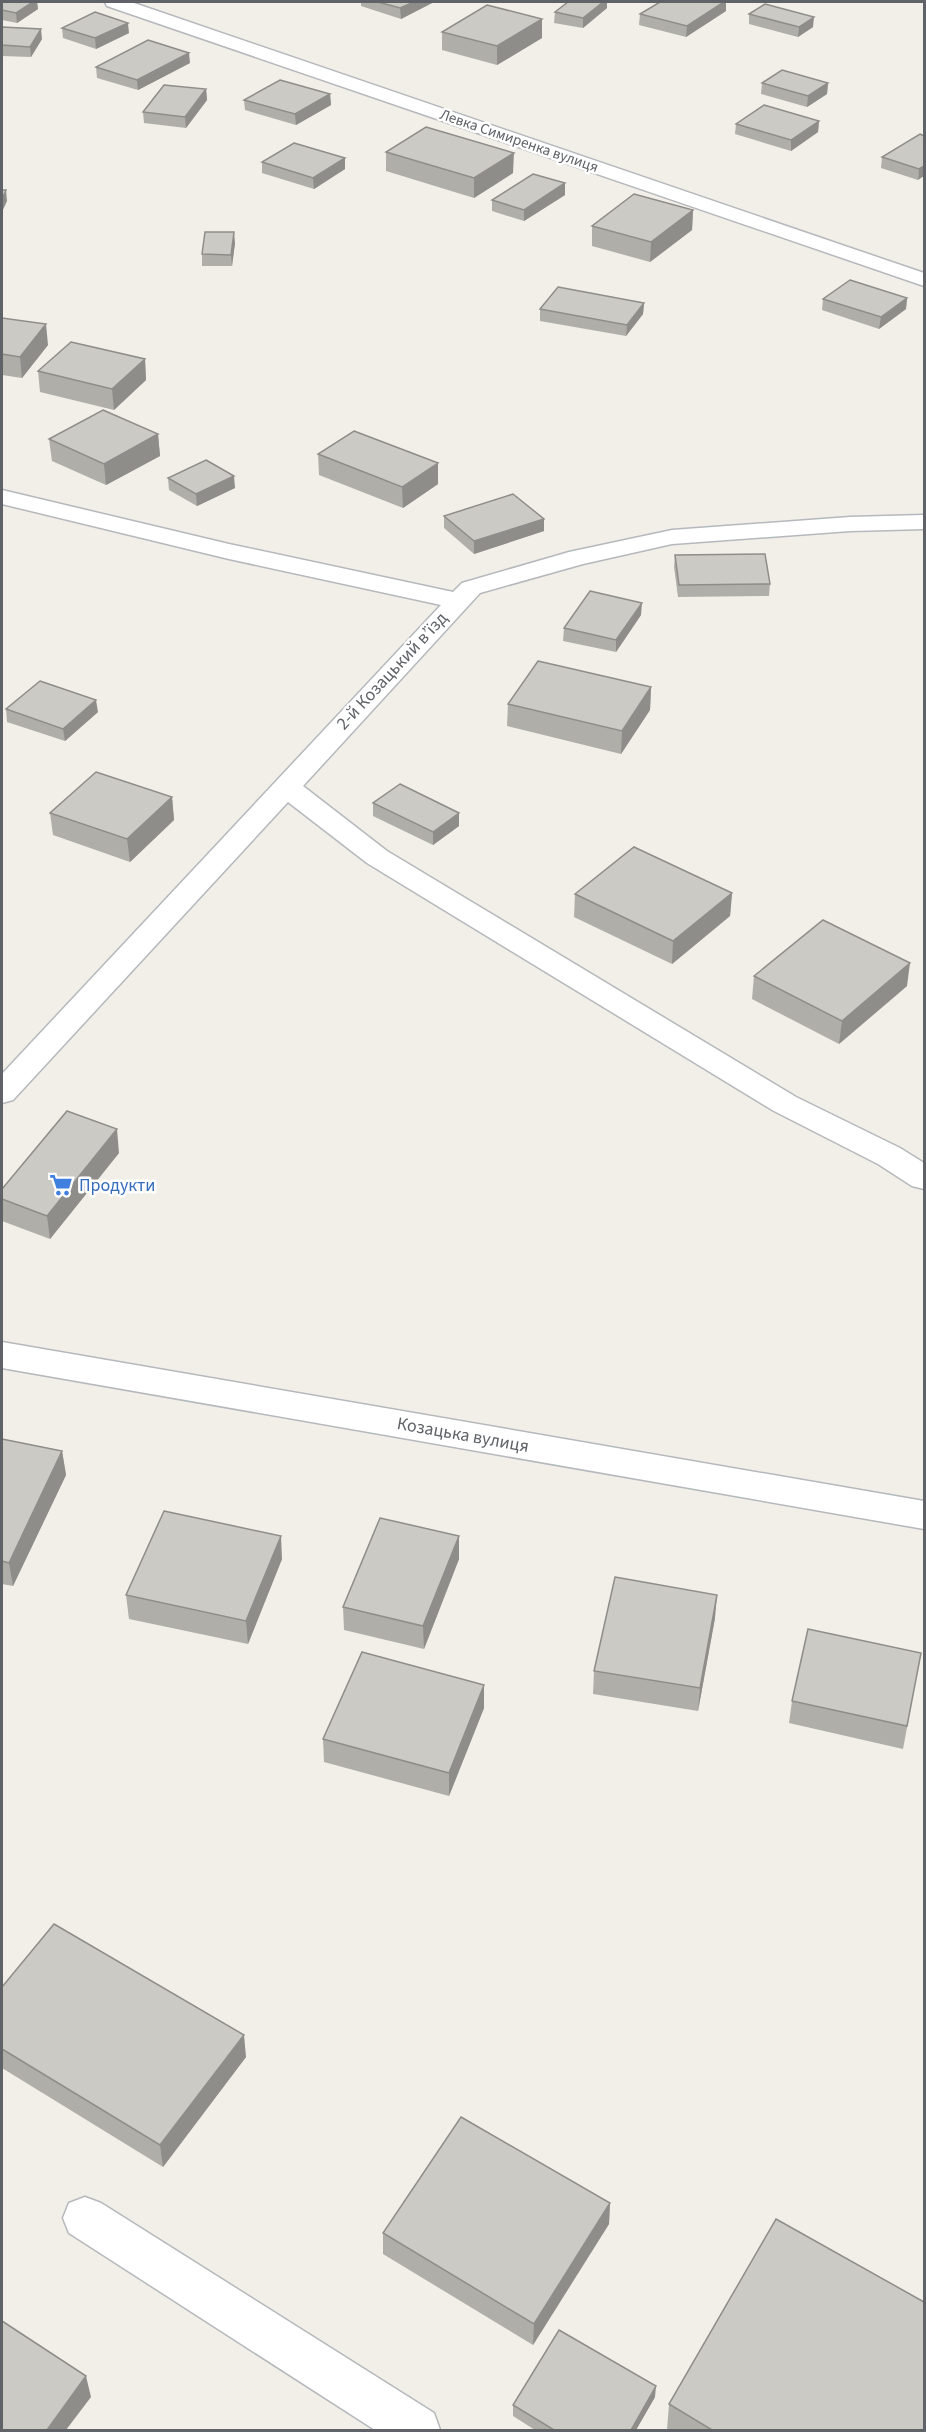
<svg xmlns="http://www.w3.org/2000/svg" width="926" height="2432" font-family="'Source Sans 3',sans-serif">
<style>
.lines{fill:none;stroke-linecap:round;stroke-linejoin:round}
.minor-casing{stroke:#b5b8bc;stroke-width:3}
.minor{fill:#fff;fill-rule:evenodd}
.wall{fill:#afaea9}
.shaded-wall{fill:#8f8d8a}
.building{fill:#cccac5;stroke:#8f8d8a;stroke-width:1.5}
.labels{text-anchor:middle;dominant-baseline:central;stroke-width:5;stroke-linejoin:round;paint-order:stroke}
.far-street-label{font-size:15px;fill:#5f6368;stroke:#fff}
.street-label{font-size:18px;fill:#5f6368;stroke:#fff}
.shop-label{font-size:18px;fill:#366cbe;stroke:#fff;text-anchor:start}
</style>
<rect width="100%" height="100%" fill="#f1efe8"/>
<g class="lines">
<g class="minor-casing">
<g id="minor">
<polygon points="105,2 131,2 924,273 924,286 107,6"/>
<polygon points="2,490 229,544 453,592 462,583 569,552 672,530 850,517 924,515 924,529 850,531 672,544 583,564 480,593 303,786 387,851 796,1097 900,1148 924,1163 924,1189 912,1186 878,1164 774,1111 367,863 288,802 13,1100 2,1103 2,1074 441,605 229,559 2,504"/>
<polygon points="2,1342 924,1501 924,1529 2,1368"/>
<polygon points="85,2197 101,2203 434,2413 440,2430 375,2430 69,2233 63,2218 69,2203"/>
</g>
</g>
<use href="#minor" class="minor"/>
</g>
<g class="wall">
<polygon points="2,2 37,2 38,9 17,23 2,20"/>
<polygon points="361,2 434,2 401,19 361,6"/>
<polygon points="660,2 726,2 726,11 686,37 639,25 640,14"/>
<polygon points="607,8 583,28 554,23 555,12"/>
<polygon points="749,14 813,27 798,37 749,24"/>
<polygon points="2,27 42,39 31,57 2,56"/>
<polygon points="62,28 129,33 96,49 63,38"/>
<polygon points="442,32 542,38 497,65 442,50"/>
<polygon points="190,63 138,90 97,78 96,67"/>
<polygon points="762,83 828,83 827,94 807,107 761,94"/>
<polygon points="206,89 207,100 186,128 144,123 143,112"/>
<polygon points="330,94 331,105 296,125 245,110 244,100"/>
<polygon points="819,121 818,132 791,151 735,134 736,124"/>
<polygon points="924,136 918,180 881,168 882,157"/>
<polygon points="386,152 513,173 474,198 386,171"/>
<polygon points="345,158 345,169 314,189 262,173 262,162"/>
<polygon points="565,195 524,221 492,211 492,200"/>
<polygon points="693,210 692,230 650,262 592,246 592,226"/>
<polygon points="235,243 232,266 202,266 202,254"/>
<polygon points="907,298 906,309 879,329 822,310 823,299"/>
<polygon points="644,303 643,314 626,336 540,321 540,309"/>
<polygon points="2,318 48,345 22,378 2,375"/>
<polygon points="145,359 146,380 114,410 40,392 38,371"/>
<polygon points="158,434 160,456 106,485 52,461 49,439"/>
<polygon points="318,454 438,484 403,508 319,475"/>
<polygon points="168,478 235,488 197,506 169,490"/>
<polygon points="444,516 544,519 544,531 474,554 444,528"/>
<polygon points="675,555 770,584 769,596 678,597 674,567"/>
<polygon points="641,615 616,652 563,641 564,628"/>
<polygon points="651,687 650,710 621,754 507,726 508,704"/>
<polygon points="6,709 98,712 65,741 7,722"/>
<polygon points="172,797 174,820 130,862 53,835 50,813"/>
<polygon points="373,803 459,813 459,826 433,845 373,816"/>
<polygon points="732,893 730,916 672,964 574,917 575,894"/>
<polygon points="754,976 907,986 839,1044 752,999"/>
<polygon points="119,1153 50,1239 2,1221 2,1189"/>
<polygon points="2,1439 62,1451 66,1475 13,1586 2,1584"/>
<polygon points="459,1536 459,1559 424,1649 344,1630 343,1607"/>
<polygon points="282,1559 248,1644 129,1619 126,1595"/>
<polygon points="715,1618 698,1711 593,1694 594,1671"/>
<polygon points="921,1653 903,1749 789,1723 792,1701"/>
<polygon points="484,1685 484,1708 449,1796 324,1762 323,1739"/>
<polygon points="2,1987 246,2057 163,2167 2,2068"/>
<polygon points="610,2203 609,2224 533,2345 383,2254 383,2233"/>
<polygon points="655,2397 636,2430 535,2430 513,2416 513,2405"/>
<polygon points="669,2404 924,2430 667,2430"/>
</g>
<g class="shaded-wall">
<polygon points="33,2 37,2 38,9 17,23 16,13"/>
<polygon points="414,2 434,2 401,19 400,8"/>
<polygon points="603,2 607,2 607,8 583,28 583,18"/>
<polygon points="724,2 726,2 726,11 686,37 687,26"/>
<polygon points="814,17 813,27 798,37 799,27"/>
<polygon points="542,19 542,38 497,65 497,46"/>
<polygon points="128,23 129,33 96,49 95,38"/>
<polygon points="41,29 42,39 31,57 30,47"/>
<polygon points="189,53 190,63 138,90 137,80"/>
<polygon points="828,83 827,94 807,107 808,96"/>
<polygon points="206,89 207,100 186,128 185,117"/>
<polygon points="330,94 331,105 296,125 295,114"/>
<polygon points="819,121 818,132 791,151 791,140"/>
<polygon points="514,153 513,173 474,198 474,178"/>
<polygon points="345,158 345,169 314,189 313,178"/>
<polygon points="924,166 924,176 918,180 919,169"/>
<polygon points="565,183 565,195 524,221 524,210"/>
<polygon points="6,190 7,201 2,212 2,199"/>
<polygon points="693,210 692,230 650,262 651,242"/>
<polygon points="234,232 235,243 232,266 231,255"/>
<polygon points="907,298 906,309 879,329 881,317"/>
<polygon points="644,303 643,314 626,336 627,325"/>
<polygon points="46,324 48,345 22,378 20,357"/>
<polygon points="145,359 146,380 114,410 112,389"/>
<polygon points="158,434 160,456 106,485 104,464"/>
<polygon points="438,463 438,484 403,508 402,487"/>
<polygon points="234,476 235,488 197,506 196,494"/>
<polygon points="544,519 544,531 474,554 474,541"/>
<polygon points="642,603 641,615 616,652 616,640"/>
<polygon points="651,687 650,710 621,754 622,731"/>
<polygon points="96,700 98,712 65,741 63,729"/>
<polygon points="172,797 174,820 130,862 127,839"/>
<polygon points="459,813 459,826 433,845 433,832"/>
<polygon points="732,893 730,916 672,964 673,941"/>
<polygon points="910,963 907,986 839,1044 842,1021"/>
<polygon points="117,1129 119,1153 50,1239 47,1216"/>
<polygon points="62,1451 66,1475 13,1586 9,1563"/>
<polygon points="281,1536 282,1559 248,1644 246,1621"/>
<polygon points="459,1536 459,1559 424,1649 423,1626"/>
<polygon points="717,1595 715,1618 698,1711 700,1688"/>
<polygon points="484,1685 484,1708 449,1796 449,1773"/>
<polygon points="244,2035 246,2057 163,2167 160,2145"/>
<polygon points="610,2203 609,2224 533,2345 534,2324"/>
<polygon points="86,2376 91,2397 66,2430 47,2430"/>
<polygon points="656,2386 655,2397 636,2430 631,2430"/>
</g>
<g class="building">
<polygon points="2,2 33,2 16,13 2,10"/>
<polygon points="378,2 414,2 400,8"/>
<polygon points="568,2 603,2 583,18 555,12"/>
<polygon points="660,2 724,2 687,26 640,14"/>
<polygon points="765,4 814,17 799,27 749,14"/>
<polygon points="487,5 542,19 497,46 442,32"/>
<polygon points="95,12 128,23 95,38 62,28"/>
<polygon points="2,27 41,29 30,47 2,45"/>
<polygon points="148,40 189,53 137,80 96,67"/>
<polygon points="782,70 828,83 808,96 762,83"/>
<polygon points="280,80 330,94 295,114 244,100"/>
<polygon points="164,85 206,89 185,117 143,112"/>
<polygon points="764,105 819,121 791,140 736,124"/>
<polygon points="426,127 514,153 474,178 386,152"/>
<polygon points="920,134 924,136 924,166 919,169 882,157"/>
<polygon points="294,143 345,158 313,178 262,162"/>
<polygon points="533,174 565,183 524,210 492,200"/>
<polygon points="2,190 6,190 2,199"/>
<polygon points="634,194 693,210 651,242 592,226"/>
<polygon points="205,232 234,232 231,255 202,254"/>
<polygon points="850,280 907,298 881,317 823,299"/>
<polygon points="558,287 644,303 627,325 540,309"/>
<polygon points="2,318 46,324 20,357 2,354"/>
<polygon points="71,342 145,359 112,389 38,371"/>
<polygon points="103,410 158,434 104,464 49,439"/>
<polygon points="354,431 438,463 402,487 318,454"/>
<polygon points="206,460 234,476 196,494 168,478"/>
<polygon points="513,494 544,519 474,541 444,516"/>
<polygon points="765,554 770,584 679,585 675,555"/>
<polygon points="590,591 642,603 616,640 564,628"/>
<polygon points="538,661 651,687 622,731 508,704"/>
<polygon points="40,681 96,700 63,729 6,709"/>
<polygon points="96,772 172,797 127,839 50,813"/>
<polygon points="400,784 459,813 433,832 373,803"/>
<polygon points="634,847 732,893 673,941 575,894"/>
<polygon points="823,920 910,963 842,1021 754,976"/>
<polygon points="67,1111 117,1129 47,1216 2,1199 2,1189"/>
<polygon points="2,1439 62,1451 9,1563 2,1561"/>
<polygon points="164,1511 281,1536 246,1621 126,1595"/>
<polygon points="380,1518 459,1536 423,1626 343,1607"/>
<polygon points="615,1577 717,1595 700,1688 594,1671"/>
<polygon points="808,1629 921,1653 907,1726 792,1701"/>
<polygon points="362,1652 484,1685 449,1773 323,1739"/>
<polygon points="54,1924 244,2035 160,2145 2,2049 2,1987"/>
<polygon points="461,2117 610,2203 534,2324 383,2233"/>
<polygon points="776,2219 924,2302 924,2430 712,2430 669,2404"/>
<polygon points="2,2321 86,2376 47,2430 2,2430"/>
<polygon points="559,2330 656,2386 631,2430 554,2430 513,2405"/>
</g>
<defs>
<g id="supermarket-bare" transform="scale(1.8)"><path d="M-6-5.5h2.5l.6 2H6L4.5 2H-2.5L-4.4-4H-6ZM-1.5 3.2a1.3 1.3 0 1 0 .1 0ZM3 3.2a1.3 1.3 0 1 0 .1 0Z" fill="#3f7fe0" stroke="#fff" stroke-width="2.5" paint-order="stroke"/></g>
</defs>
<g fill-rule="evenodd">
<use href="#supermarket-bare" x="61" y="1185"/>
</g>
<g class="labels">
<g class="far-street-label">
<text transform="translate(519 141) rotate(19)">Левка Симиренка вулиця</text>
</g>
<g class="street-label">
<text transform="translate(392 671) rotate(-47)">2-й Козацький в’їзд</text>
<text transform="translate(463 1435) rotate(10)">Козацька вулиця</text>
</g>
<g class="shop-label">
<text x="79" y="1185">Продукти</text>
</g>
</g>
<rect width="926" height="2432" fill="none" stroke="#5f6368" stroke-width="6"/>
</svg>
